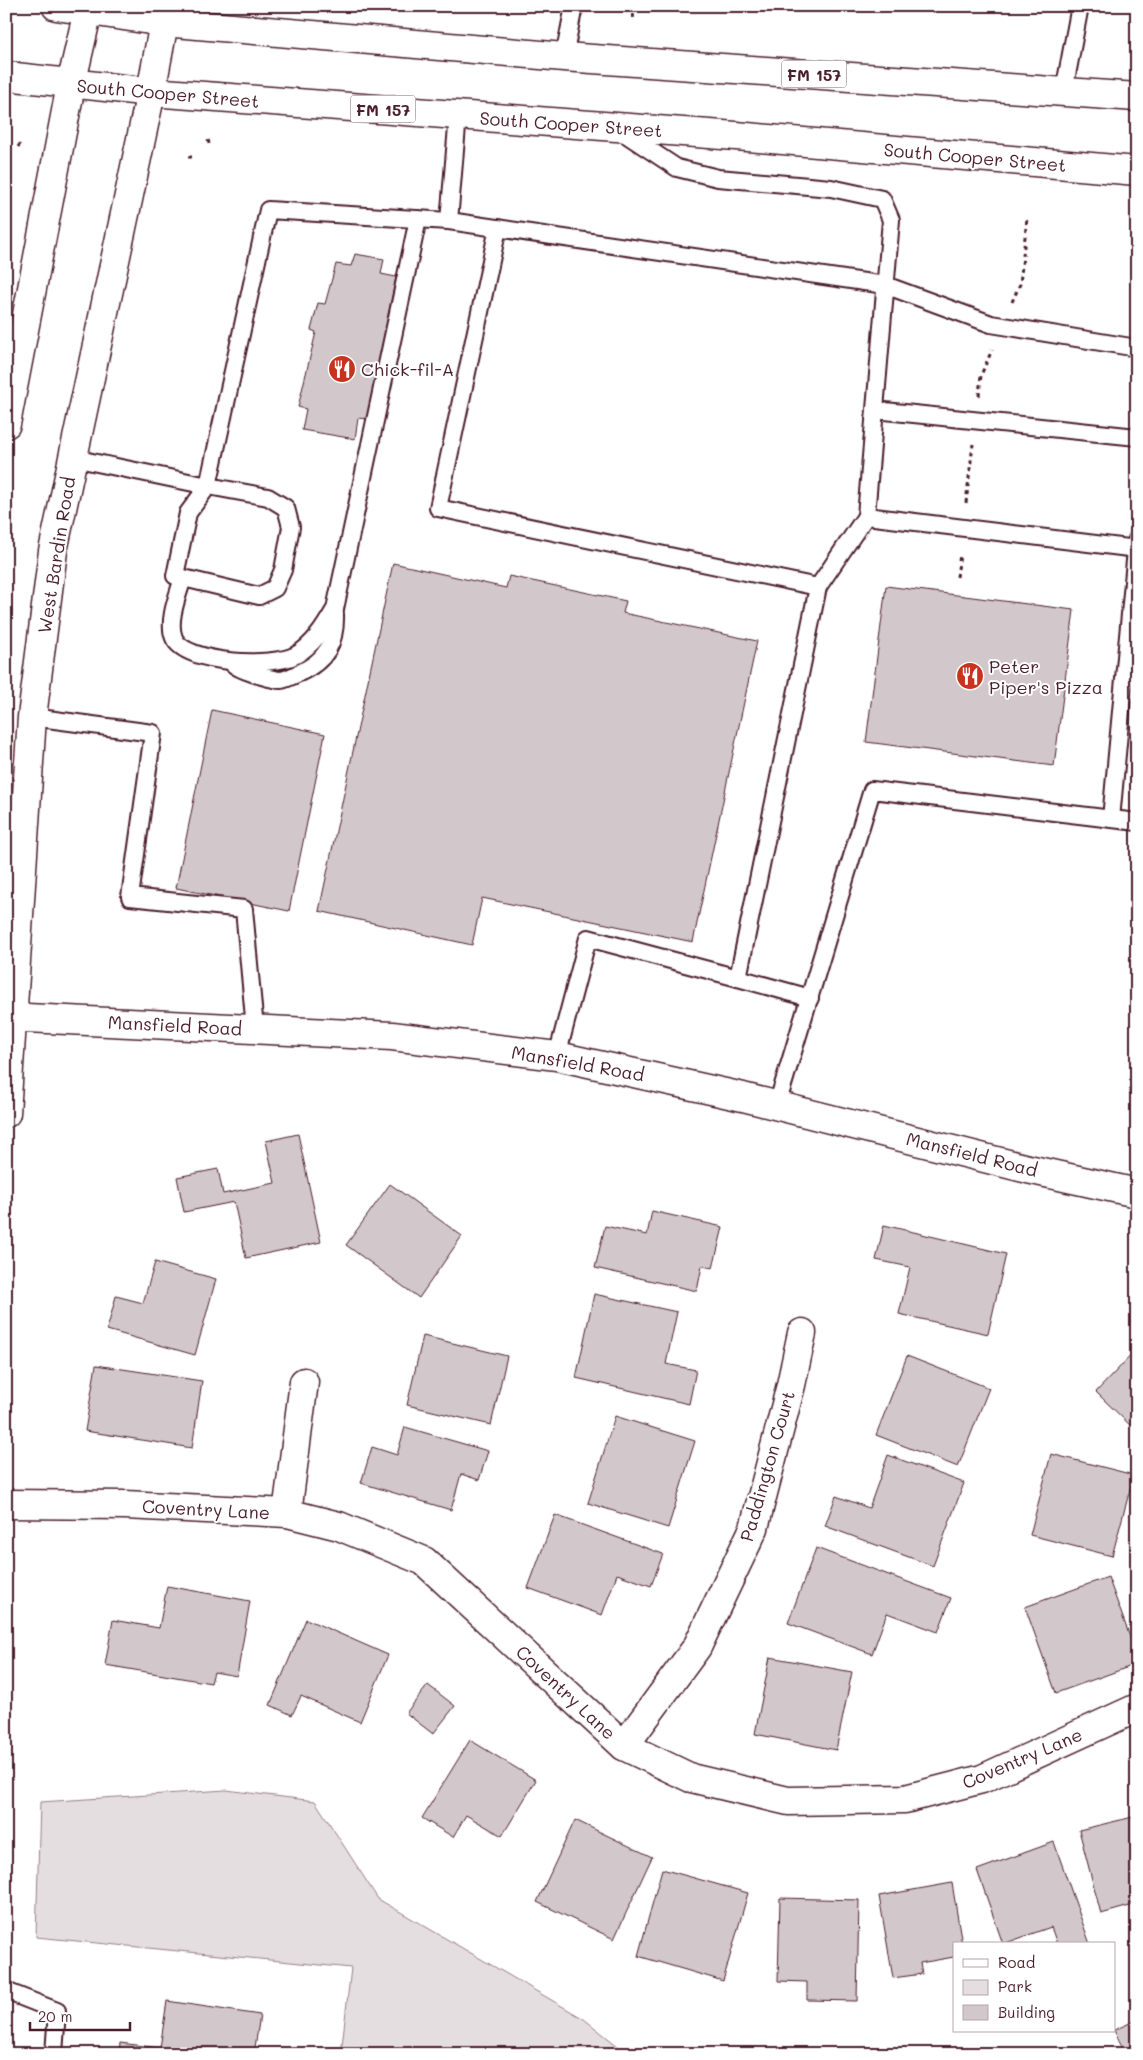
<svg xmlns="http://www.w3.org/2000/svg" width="1143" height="2060" font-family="Mali,sans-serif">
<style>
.green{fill:#e5dee0;stroke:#987e86}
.building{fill:#d2c7cb;stroke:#4a1f2b}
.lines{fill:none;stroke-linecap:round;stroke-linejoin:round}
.lane-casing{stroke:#4a1f2b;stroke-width:20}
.street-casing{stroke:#4a1f2b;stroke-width:31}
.secondary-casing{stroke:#4a1f2b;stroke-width:31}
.primary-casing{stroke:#4a1f2b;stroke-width:31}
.path{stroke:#4a1f2b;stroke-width:3;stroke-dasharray:4 4;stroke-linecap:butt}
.lane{stroke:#fff;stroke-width:16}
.street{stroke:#fff;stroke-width:28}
.secondary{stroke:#fff;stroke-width:28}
.primary{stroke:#fff;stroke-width:28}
.labels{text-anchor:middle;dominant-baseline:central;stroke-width:4;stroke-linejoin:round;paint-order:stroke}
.shield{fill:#fff;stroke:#80626b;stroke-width:1}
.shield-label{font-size:16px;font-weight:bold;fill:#4a1f2b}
.street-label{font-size:18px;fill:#4a1f2b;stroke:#fff}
.poi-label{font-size:18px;fill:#4a1f2b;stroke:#fff;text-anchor:start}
</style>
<rect width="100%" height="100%" fill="#fff"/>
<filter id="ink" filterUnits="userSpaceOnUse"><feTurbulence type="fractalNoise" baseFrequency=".02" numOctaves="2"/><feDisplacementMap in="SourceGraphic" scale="10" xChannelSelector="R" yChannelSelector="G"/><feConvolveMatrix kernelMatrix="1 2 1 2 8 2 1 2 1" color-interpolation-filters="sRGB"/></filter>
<g filter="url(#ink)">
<polygon class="green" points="226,1790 315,1801 378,1899 584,2019 628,2054 341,2054 351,1968 36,1937 40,1802"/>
<g class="building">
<polygon points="355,254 384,259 381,274 396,277 367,419 358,418 355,439 302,430 306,409 298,407 316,332 311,330 318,303 325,304 336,264 351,266"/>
<polygon points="393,563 506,588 509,576 626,601 623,613 757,641 693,942 482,898 472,945 319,911"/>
<polygon points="886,586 1074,610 1054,766 866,742"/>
<polygon points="212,710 325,734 289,911 176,888"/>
<polygon points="298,1134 321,1242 246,1258 234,1202 184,1212 177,1177 218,1169 223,1194 275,1183 266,1141"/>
<polygon points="390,1184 462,1236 419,1298 346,1245"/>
<polygon points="652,1211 723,1227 713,1268 702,1266 697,1291 595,1268 605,1226 647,1235"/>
<polygon points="884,1225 1006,1254 988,1334 899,1314 910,1267 876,1260"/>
<polygon points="155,1262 216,1279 195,1355 107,1330 116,1296 143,1303"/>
<polygon points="594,1294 677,1312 666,1364 696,1370 689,1404 576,1378"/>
<polygon points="423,1336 507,1356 491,1425 407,1405"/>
<polygon points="1137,1349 1137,1432 1096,1392"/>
<polygon points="907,1356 989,1388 958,1467 876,1435"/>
<polygon points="96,1365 202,1381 192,1448 85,1431"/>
<polygon points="615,1416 695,1441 668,1528 588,1503"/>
<polygon points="405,1427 488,1451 479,1480 461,1474 451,1510 361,1483 372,1447 397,1455"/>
<polygon points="1051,1454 1134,1475 1112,1556 1030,1535"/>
<polygon points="888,1455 964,1483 933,1566 825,1526 836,1496 869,1508"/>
<polygon points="555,1515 663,1554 651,1586 617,1574 602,1615 528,1588"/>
<polygon points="816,1548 951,1598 938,1632 887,1613 872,1654 788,1623"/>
<polygon points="1108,1577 1137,1656 1137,1664 1056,1693 1025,1607"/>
<polygon points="167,1586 250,1601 237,1676 214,1672 211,1683 105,1665 113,1620 159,1628"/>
<polygon points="306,1619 388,1655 360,1722 301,1696 292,1715 270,1705"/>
<polygon points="770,1657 852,1672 836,1750 755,1734"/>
<polygon points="428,1685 455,1706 433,1734 406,1713"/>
<polygon points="470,1740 536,1780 502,1836 466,1815 453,1837 422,1818"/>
<polygon points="1137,1816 1137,1904 1101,1914 1079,1830"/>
<polygon points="575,1820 652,1857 614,1939 537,1902"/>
<polygon points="1054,1842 1090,1944 1057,1944 1051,1927 1003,1944 977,1870"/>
<polygon points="662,1869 748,1893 723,1981 638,1956"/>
<polygon points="952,1883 962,1944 954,1944 954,1957 920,1963 922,1974 893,1978 879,1896"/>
<polygon points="780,1898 859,1900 857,2001 807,2000 807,1982 778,1981"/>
<polygon points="167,2001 260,2015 254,2054 119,2054 120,2043 160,2048"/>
<polygon points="1137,2020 1137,2054 1125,2054 1114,2030"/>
</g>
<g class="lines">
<g class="lane-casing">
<g id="lane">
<polyline points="564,57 574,6"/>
<polyline points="1064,91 1080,6"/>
<polyline points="458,115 449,221 885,285 991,324 1137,348"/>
<polyline points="621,131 677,168 718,178 831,188 882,199 891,220 866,516 1137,549"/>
<polyline points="498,228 438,508 818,587 866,516"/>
<polyline points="875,410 1137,437"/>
<polyline points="73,458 208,486 268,210 449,221"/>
<polygon points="208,486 268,497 286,508 291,527 283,570 275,588 259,596 175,576 188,513"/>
<path d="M183 578C178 595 167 621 174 638 185 664 273 668 296 655 314 645 325 626 335 609L418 219"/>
<path d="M233 664C240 670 249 672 258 675 265 677 274 680 281 680 287 679 294 675 299 673 326 661 336 643 335 614"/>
<polyline points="32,717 153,733 130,897 244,909 255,1029"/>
<polyline points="1111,819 1137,539"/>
<polyline points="810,998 738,978 818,587"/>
<polyline points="557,1056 588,938 738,978"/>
<polyline points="777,1105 872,790 1137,822"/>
<polyline points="6,1991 57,2011 54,2054"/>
</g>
</g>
<g class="street-casing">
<g id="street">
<polyline points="6,1504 125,1505 287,1513 339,1526 424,1561 624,1746 691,1778 788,1801 905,1799 982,1779 1137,1708"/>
<polyline points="287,1513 304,1382"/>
<polyline points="624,1746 697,1647 754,1528 791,1385 802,1333"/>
</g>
</g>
<g class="secondary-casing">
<g id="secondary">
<polyline points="6,424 71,85 89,6"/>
<polyline points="6,1017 392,1036 557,1056 743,1097 1028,1169 1137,1193"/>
<polyline points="6,1113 32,717 53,551 151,92 167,6"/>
</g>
</g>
<g class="primary-casing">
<g id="primary">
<polyline points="56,6 164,22 564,57 1137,97"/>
<polyline points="6,76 151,92 736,136 1137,171"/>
</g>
</g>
<g class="path">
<polyline points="632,6 634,21"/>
<polyline points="208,140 210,147"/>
<polyline points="18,147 20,144"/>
<polyline points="188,157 196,157"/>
<polyline points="1012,302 1020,284 1027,218"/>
<polyline points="979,396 981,375 992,350"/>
<polyline points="966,503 973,444"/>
<polyline points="957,577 960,554"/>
</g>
<use href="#lane" class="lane"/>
<use href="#street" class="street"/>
<use href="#secondary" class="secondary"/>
<use href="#primary" class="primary"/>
</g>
</g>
<defs>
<g id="restaurant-disc" transform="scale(1.4375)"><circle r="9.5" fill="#c8321e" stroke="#fff"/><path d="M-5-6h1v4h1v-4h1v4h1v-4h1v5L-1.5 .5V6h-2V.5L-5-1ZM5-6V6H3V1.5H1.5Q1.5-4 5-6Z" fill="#fff"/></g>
</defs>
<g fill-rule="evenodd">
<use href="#restaurant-disc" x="342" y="369"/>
<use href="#restaurant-disc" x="970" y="676"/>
</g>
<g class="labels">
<g class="shield">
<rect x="781.5" y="60.5" width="65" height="27" rx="4"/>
<rect x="350.5" y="95.5" width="65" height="27" rx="4"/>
</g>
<g class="shield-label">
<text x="814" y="74">FM 157</text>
<text x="383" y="109">FM 157</text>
</g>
<g class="street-label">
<text transform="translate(168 93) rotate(5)">South Cooper Street</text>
<text transform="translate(571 124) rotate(4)">South Cooper Street</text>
<text transform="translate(975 157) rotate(5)">South Cooper Street</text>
<text transform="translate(56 555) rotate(-81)">West Bardin Road</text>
<text transform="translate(175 1025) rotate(3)">Mansfield Road</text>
<text transform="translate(578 1063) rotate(10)">Mansfield Road</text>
<text transform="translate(972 1154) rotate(14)">Mansfield Road</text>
<text transform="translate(767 1466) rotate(-74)">Paddington Court</text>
<text transform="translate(206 1509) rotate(3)">Coventry Lane</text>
<text transform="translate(566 1692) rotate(43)">Coventry Lane</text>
<text transform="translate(1022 1758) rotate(-23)">Coventry Lane</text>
</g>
<g class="poi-label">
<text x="361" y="369">Chick-fil-A</text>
<text x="989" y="666">Peter<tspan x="989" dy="21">Piper's Pizza</tspan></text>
</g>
</g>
<rect width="1143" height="2060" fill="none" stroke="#fff" stroke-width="25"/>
<rect x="12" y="12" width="1118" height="2035" fill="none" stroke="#4a1f2b" stroke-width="2" filter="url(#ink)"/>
<rect x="953" y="1942" width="162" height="90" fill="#ffffff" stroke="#b7a5aa"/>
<rect x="963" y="1959" width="25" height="8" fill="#ffffff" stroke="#b7a5aa"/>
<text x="998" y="1968" font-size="15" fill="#4a1f2b">Road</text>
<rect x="963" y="1980" width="25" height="15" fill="#e5dee0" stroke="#b7a5aa"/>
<text x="998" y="1992" font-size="15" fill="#4a1f2b">Park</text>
<rect x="963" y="2005" width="25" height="15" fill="#d2c7cb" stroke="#b7a5aa"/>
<text x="998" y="2018" font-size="15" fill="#4a1f2b">Building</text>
<path d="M30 2022v8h100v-8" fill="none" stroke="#4a1f2b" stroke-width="2.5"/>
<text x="38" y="2022" font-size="15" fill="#4a1f2b" stroke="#ffffff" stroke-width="4" paint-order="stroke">20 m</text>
</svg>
